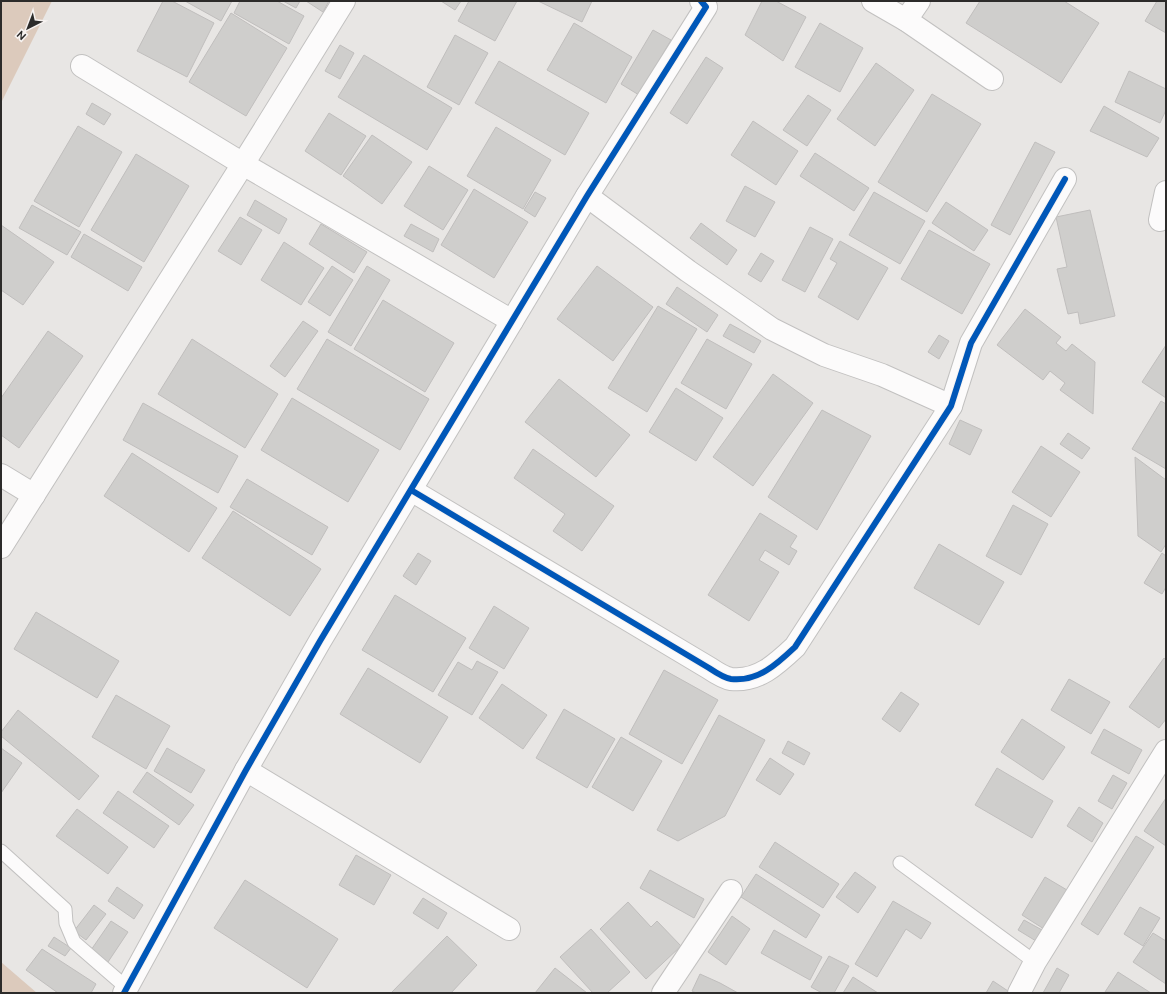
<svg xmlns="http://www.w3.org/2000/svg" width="1167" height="994" font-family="Ubuntu,sans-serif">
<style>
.green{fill:#dccabc}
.building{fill:#cfcecc;stroke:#c0bebd}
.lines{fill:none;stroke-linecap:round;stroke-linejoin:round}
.lane-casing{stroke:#c2c1c0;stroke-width:15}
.street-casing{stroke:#c2c1c0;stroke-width:24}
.secondary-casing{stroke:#c2c1c0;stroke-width:24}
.lane{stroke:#fcfbfb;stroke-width:13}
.street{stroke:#fcfbfb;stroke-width:22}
.secondary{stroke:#fcfbfb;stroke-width:22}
.cycleway-casing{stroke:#f7f3f1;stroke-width:8}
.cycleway{stroke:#0057b8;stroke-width:6}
</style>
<rect width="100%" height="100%" fill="#e8e6e4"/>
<g class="green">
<polygon points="1,1 52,1 1,103"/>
<polygon points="1,962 37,993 1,993"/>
</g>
<g class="building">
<polygon points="163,1 172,1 214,23 187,77 137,51"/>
<polygon points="185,1 232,1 221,21"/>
<polygon points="240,1 277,1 304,16 289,44 234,13"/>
<polygon points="283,1 300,1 296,8"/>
<polygon points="306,1 329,1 323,12"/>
<polygon points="441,1 461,1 455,10"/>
<polygon points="469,1 517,1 495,41 458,21"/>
<polygon points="538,1 592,1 582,22"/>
<polygon points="762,1 776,1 806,17 783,61 745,35"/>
<polygon points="980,1 1064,1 1099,23 1061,83 966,23"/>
<polygon points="1157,1 1166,1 1166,33 1145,21"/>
<polygon points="231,13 287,48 246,116 189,82"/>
<polygon points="574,23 632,57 606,103 547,70"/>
<polygon points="820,23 863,48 840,92 795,67"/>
<polygon points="653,30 671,40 639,95 621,84"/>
<polygon points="455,35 488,53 459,105 427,87"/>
<polygon points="340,45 354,53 340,79 325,71"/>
<polygon points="364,55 452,108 427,150 338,97"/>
<polygon points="706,57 723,68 687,124 670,113"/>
<polygon points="499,61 589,113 565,155 475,103"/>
<polygon points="876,63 914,90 875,146 837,119"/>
<polygon points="1129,71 1166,89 1166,110 1160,123 1115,102"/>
<polygon points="932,94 981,124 927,212 878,182"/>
<polygon points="808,95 831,110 807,146 783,130"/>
<polygon points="92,103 111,114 104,125 86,114"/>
<polygon points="1104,106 1159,138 1147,157 1090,131"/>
<polygon points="329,113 366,136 341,175 305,151"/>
<polygon points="753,121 798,151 776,185 731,155"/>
<polygon points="78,126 122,152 79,227 34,201"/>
<polygon points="496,127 551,160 523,209 467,176"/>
<polygon points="372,135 412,162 382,204 343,176"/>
<polygon points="1035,142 1055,152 1010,235 991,225"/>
<polygon points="815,153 869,188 854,211 800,176"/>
<polygon points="136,154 189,186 144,262 91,230"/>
<polygon points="429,166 468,190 443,230 404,206"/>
<polygon points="745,186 775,202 755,237 726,221"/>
<polygon points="474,189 528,222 494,278 441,245"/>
<polygon points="535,192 546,198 535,217 524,210"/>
<polygon points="874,192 925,221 900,264 849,235"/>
<polygon points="255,200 287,219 279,234 247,215"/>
<polygon points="946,202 988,230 974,251 932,223"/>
<polygon points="32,205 81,232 67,255 19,228"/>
<polygon points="1090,210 1115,316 1080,324 1078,312 1068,314 1057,269 1067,267 1056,217"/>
<polygon points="240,217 262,230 241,265 218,251"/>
<polygon points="701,223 737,250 727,265 690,238"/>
<polygon points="321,224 367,252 354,273 309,244"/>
<polygon points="411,224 439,239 433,252 404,236"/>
<polygon points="1,225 54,262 23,305 1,290"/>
<polygon points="810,227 833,239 805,292 782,280"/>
<polygon points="929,230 990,264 962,314 901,279"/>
<polygon points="84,234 142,267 128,291 71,257"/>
<polygon points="840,241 888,268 858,320 818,297 837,263 830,259"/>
<polygon points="284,242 324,268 301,305 261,280"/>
<polygon points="761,253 774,261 761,282 748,274"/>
<polygon points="332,266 353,280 330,316 308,302"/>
<polygon points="367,266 390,280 351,346 328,332"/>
<polygon points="597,266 653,307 613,361 557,319"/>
<polygon points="677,287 718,315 707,332 666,304"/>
<polygon points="383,300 454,343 425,392 354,349"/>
<polygon points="658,306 697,329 647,412 608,388"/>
<polygon points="1025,309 1061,337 1056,343 1066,351 1072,344 1095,362 1093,414 1060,390 1065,383 1050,371 1043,380 997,345"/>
<polygon points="303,321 318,331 285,377 270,366"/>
<polygon points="730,324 761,341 754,353 723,336"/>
<polygon points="48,331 83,356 19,448 1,435 1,398"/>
<polygon points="939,335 949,341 939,359 928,352"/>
<polygon points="192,339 278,394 245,448 158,394"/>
<polygon points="327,339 429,399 400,450 297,389"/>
<polygon points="707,339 752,364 726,409 681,383"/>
<polygon points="1166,345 1166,398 1142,382"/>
<polygon points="773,374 813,403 753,486 713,457"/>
<polygon points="559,379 630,435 596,477 525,422"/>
<polygon points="676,388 723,418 696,461 649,432"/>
<polygon points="292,398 379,450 348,502 261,450"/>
<polygon points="1161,401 1166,404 1166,469 1132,449"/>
<polygon points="143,403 238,456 218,493 123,440"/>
<polygon points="822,410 871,436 817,530 768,497"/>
<polygon points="960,420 982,430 970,455 949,444"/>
<polygon points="1068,433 1090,448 1082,459 1060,444"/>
<polygon points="1041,446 1080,472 1051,517 1012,492"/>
<polygon points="533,449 614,506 582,551 553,531 565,514 514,478"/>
<polygon points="132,453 217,508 189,552 104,496"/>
<polygon points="1135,457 1166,480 1166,544 1161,552 1138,536"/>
<polygon points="247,479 328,527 312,555 230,507"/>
<polygon points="1013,505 1048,524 1021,575 986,556"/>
<polygon points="233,511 321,569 290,616 202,558"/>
<polygon points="760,513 797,536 790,547 797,551 789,565 765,550 759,560 779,572 749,621 708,595"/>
<polygon points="939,544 1004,582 979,625 914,588"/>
<polygon points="418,553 431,561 416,585 403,576"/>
<polygon points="1162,553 1166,556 1166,587 1162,594 1144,583"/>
<polygon points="395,595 466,638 433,692 362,650"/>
<polygon points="494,606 529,628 504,669 469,648"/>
<polygon points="36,612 119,661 97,698 14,649"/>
<polygon points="1164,658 1166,660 1166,719 1159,728 1129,707"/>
<polygon points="477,661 498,672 472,715 438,695 458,662 472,670"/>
<polygon points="368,668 448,717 420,763 340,714"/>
<polygon points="664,670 718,700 682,764 629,734"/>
<polygon points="1069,679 1110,702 1091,734 1051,710"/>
<polygon points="502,684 547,715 523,749 479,718"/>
<polygon points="901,692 919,704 900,732 882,719"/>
<polygon points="116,695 170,726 146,769 92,737"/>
<polygon points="564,709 615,739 587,788 536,758"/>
<polygon points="18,710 99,776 79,800 1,736 1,732"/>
<polygon points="719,715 765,740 725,816 678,841 657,830"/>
<polygon points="1022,719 1065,747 1043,780 1001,752"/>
<polygon points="1104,729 1142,750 1129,774 1091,753"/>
<polygon points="621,737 662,761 633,811 592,787"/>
<polygon points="788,741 810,753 804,765 782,753"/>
<polygon points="1,748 22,763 1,793"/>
<polygon points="167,748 205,770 191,793 154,771"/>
<polygon points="770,758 794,774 780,795 756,780"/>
<polygon points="997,768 1053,801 1032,838 975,805"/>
<polygon points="147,772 194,805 179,825 133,792"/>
<polygon points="1113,775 1127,783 1112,809 1098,801"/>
<polygon points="118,791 169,826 154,848 103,813"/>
<polygon points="1166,798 1166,846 1144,831"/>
<polygon points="1079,807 1103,823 1092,842 1067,826"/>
<polygon points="77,809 128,847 108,874 56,836"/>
<polygon points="1136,836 1154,847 1098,935 1081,924"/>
<polygon points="775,842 839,884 823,908 759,867"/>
<polygon points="356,855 391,875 374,905 339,885"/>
<polygon points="650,870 704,899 694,918 640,888"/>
<polygon points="855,872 876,887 858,913 836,897"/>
<polygon points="756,874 820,915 806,938 741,897"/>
<polygon points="1045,877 1067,890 1044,929 1022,915"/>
<polygon points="245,880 338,939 307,988 214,928"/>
<polygon points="117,887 143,905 134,919 108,901"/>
<polygon points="423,898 447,913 438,929 413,913"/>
<polygon points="893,901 931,923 921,939 906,929 877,977 855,964"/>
<polygon points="628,902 651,927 657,921 681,946 646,979 600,929"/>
<polygon points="94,905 106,914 86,940 74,931"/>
<polygon points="1140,907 1160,918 1143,946 1124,934"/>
<polygon points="732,916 750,929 726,965 708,952"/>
<polygon points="1024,920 1042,930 1036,941 1018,930"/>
<polygon points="111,921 128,932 108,962 91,950"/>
<polygon points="591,929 630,972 607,993 593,993 560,957"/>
<polygon points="774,930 822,957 810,980 761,953"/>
<polygon points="1153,933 1166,941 1166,984 1133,962"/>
<polygon points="447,936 477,965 451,993 391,993"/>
<polygon points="54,937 71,948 65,956 48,946"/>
<polygon points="42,949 96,984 91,993 58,993 26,970"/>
<polygon points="829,956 849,966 834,993 822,993 811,987"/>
<polygon points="555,968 587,993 535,993"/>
<polygon points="1057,968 1069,975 1059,993 1043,993"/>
<polygon points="1118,972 1151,993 1105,992"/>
<polygon points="700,974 720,983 738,993 696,993 692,991"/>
<polygon points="853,977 878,993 843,993"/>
<polygon points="993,981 1008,991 1007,993 986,993"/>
</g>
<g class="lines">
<g class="lane-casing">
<g id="lane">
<polyline points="1,851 65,909 66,923 74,942 127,988"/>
<polyline points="900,863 1035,962"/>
</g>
</g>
<g class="street-casing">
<g id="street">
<polyline points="873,1 906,20 992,79"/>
<polyline points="906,20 919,1"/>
<polyline points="82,66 243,164 512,321"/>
<polyline points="587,196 688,271 772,329 824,355 882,375 951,406"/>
<polyline points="1160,220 1166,192"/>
<polyline points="1,475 34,495"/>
<path d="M411 490 709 668C715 672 724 678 731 679 758 682 777 664 795 647L951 406 971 343 1065 179"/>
<polyline points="1,547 243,164 344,1"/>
<polyline points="246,770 509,929"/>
<polyline points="124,993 246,770 320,641 587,196 706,7 701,1"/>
<polyline points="663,993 731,891"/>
</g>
</g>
<g class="secondary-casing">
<polyline id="secondary" points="1019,993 1035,962 1166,751"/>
</g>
<use href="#lane" class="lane"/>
<use href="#street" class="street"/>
<use href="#secondary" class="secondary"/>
<g class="cycleway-casing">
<g id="cycleway">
<path d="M411 490 709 668C715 672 724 678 731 679 758 682 777 664 795 647L951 406 971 343 1065 179"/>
<polyline points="124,993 246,770 320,641 587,196 706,7 701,1"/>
</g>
</g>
<use href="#cycleway" class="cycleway"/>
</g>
<rect width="1167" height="994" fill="none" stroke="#2c2b2a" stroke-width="4"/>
<g transform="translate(28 28) rotate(222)" stroke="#f7f3f1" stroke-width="3" paint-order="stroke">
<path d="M0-3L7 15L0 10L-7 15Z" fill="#2c2b2a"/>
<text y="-6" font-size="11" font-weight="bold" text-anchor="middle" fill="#2c2b2a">N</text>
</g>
</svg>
